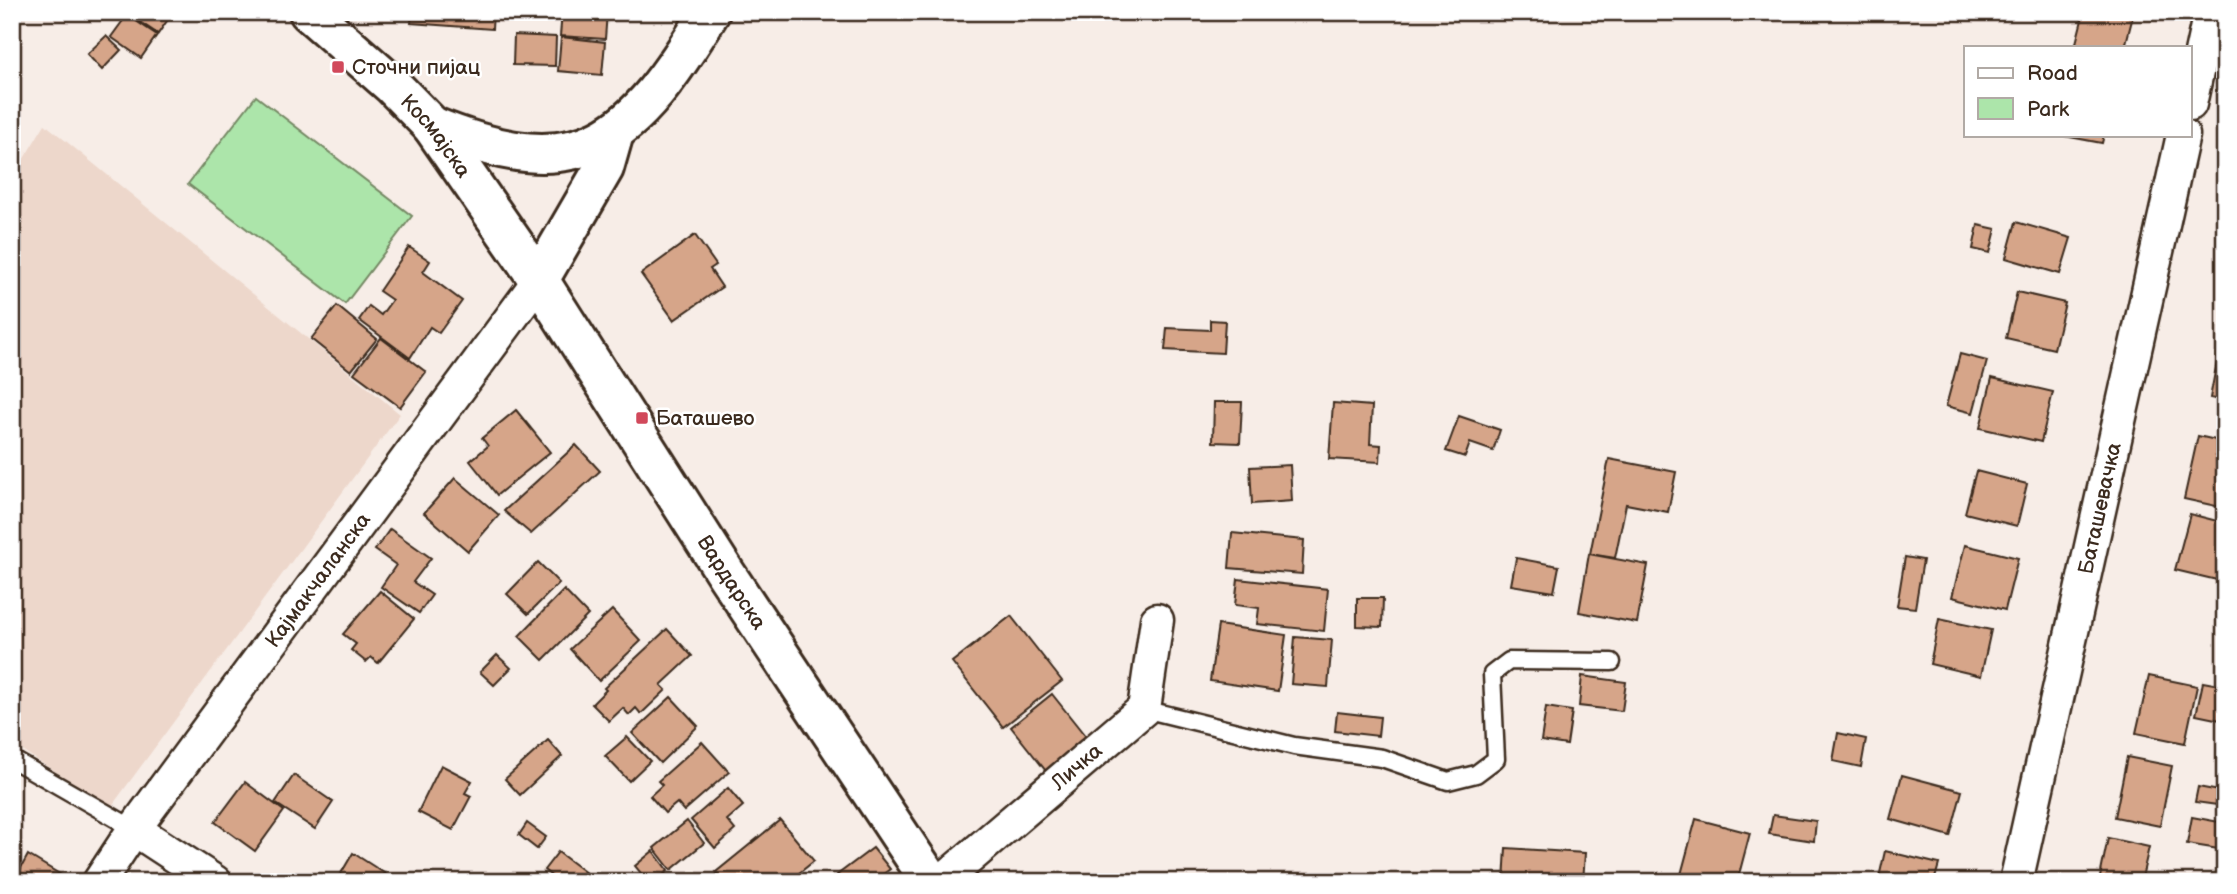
<svg xmlns="http://www.w3.org/2000/svg" width="2237" height="894" font-family="'Balsamiq Sans',sans-serif">
<style>
.built{fill:#edd7cb}
.green{fill:#ace5aa;stroke:#748864;stroke-width:2}
.building{fill:#d6a589;stroke:#3b2a1e;stroke-width:2}
.lines{fill:none;stroke-linecap:round;stroke-linejoin:round}
.service-casing{stroke:#3b2a1e;stroke-width:21}
.minor-casing{stroke:#3b2a1e;stroke-width:37}
.tertiary-casing{stroke:#3b2a1e;stroke-width:44}
.secondary-casing{stroke:#3b2a1e;stroke-width:44}
.service{stroke:#fff;stroke-width:16}
.minor{stroke:#fff;stroke-width:32}
.tertiary{stroke:#fff;stroke-width:38}
.secondary{stroke:#fff;stroke-width:38}
.poi-dot{fill:#d1495b;stroke:#fff;stroke-width:2.5}
.labels{text-anchor:middle;dominant-baseline:central;stroke-width:5;stroke-linejoin:round;paint-order:stroke}
.poi-label{font-size:21px;fill:#3b2a1e;stroke:#fff;text-anchor:start}
.street-label{font-size:21px;fill:#3b2a1e;stroke:#fff}
</style>
<rect width="100%" height="100%" fill="#f7ede7"/>
<filter id="ink" filterUnits="userSpaceOnUse"><feTurbulence type="fractalNoise" baseFrequency=".0143" numOctaves="2"/><feDisplacementMap in="SourceGraphic" scale="14" xChannelSelector="R" yChannelSelector="G"/><feConvolveMatrix kernelMatrix="1 2 1 2 8 2 1 2 1" color-interpolation-filters="sRGB"/></filter>
<g filter="url(#ink)">
<polygon class="built" points="45,124 400,414 111,807 12,744 12,178"/>
<polygon class="green" points="256,96 412,216 345,304 188,184"/>
<g class="building">
<polygon points="125,12 173,12 158,34"/>
<polygon points="412,12 493,12 492,29 411,23"/>
<polygon points="562,12 607,12 605,39 560,36"/>
<polygon points="2084,12 2134,12 2125,47 2075,47"/>
<polygon points="127,15 157,35 141,58 111,37"/>
<polygon points="514,35 556,37 555,66 513,65"/>
<polygon points="106,36 121,50 102,70 87,54"/>
<polygon points="561,37 605,42 602,75 558,71"/>
<polygon points="2059,135 2104,135 2102,143"/>
<polygon points="2016,222 2071,238 2060,274 2006,258"/>
<polygon points="1978,225 1996,229 1990,253 1973,249"/>
<polygon points="695,235 716,265 710,269 722,287 674,320 641,274"/>
<polygon points="409,247 430,261 423,272 462,301 439,333 430,327 410,358 359,320 369,306 381,315 392,300 379,291"/>
<polygon points="2017,292 2065,303 2054,349 2006,338"/>
<polygon points="337,306 377,339 351,371 311,339"/>
<polygon points="1210,320 1225,321 1223,353 1165,350 1167,328 1210,330"/>
<polygon points="381,338 426,372 400,407 354,373"/>
<polygon points="2221,341 2225,341 2225,401 2210,398"/>
<polygon points="1960,354 1987,361 1973,413 1946,406"/>
<polygon points="1992,378 2053,392 2041,442 1980,428"/>
<polygon points="1214,402 1242,402 1240,443 1213,442"/>
<polygon points="1333,403 1372,406 1370,444 1381,445 1380,462 1329,459"/>
<polygon points="516,410 550,452 497,495 470,461 488,446 482,438"/>
<polygon points="1459,416 1500,430 1493,451 1470,443 1465,457 1446,451"/>
<polygon points="2198,436 2225,442 2225,508 2184,499"/>
<polygon points="576,445 600,471 531,534 504,511"/>
<polygon points="1609,459 1676,472 1668,512 1626,504 1615,558 1590,554"/>
<polygon points="1290,465 1292,501 1252,504 1250,467"/>
<polygon points="1976,471 2027,484 2017,526 1965,513"/>
<polygon points="455,478 499,515 468,551 424,513"/>
<polygon points="2190,514 2225,523 2225,550 2217,580 2175,570"/>
<polygon points="390,529 431,558 413,582 432,595 419,613 381,587 396,565 375,550"/>
<polygon points="1232,533 1304,540 1302,574 1229,568"/>
<polygon points="1965,545 2018,558 2005,610 1952,597"/>
<polygon points="1589,554 1648,565 1637,623 1579,612"/>
<polygon points="1905,557 1923,560 1915,608 1897,606"/>
<polygon points="1516,558 1559,566 1554,592 1511,585"/>
<polygon points="538,562 559,583 528,614 507,594"/>
<polygon points="1238,579 1328,589 1324,631 1257,624 1259,608 1235,605"/>
<polygon points="564,590 588,615 543,660 519,636"/>
<polygon points="380,591 414,619 378,663 371,657 366,662 351,650 356,644 343,634"/>
<polygon points="1357,598 1383,598 1382,627 1357,626"/>
<polygon points="612,610 641,641 599,681 570,649"/>
<polygon points="1011,616 1062,681 1003,727 952,662"/>
<polygon points="1939,619 1991,630 1981,676 1930,664"/>
<polygon points="1218,625 1286,635 1278,691 1210,681"/>
<polygon points="667,629 692,656 661,685 666,690 641,714 636,708 629,715 623,708 609,721 592,704 606,690 604,688"/>
<polygon points="1295,637 1332,640 1328,687 1291,684"/>
<polygon points="497,655 511,668 494,685 480,672"/>
<polygon points="1582,676 1626,682 1622,711 1579,706"/>
<polygon points="2149,676 2197,686 2185,743 2136,733"/>
<polygon points="2203,682 2225,686 2225,721 2196,715"/>
<polygon points="1052,694 1087,738 1046,771 1011,727"/>
<polygon points="671,697 698,726 660,763 632,733"/>
<polygon points="1546,707 1572,711 1567,745 1541,741"/>
<polygon points="1337,712 1380,717 1378,736 1335,731"/>
<polygon points="1838,733 1866,739 1861,767 1833,761"/>
<polygon points="627,737 650,761 629,781 605,756"/>
<polygon points="548,740 562,756 520,795 505,779"/>
<polygon points="702,742 729,772 684,811 677,803 665,813 650,796 662,785 658,781"/>
<polygon points="2127,757 2172,766 2160,826 2115,817"/>
<polygon points="441,765 472,781 465,793 471,796 453,830 418,812"/>
<polygon points="294,775 333,802 315,829 275,803"/>
<polygon points="1902,775 1962,791 1950,836 1890,819"/>
<polygon points="245,782 284,811 255,851 215,822"/>
<polygon points="2198,787 2225,792 2225,806 2195,802"/>
<polygon points="728,788 743,806 727,820 735,830 715,848 691,820"/>
<polygon points="1773,815 1816,821 1814,841 1769,834"/>
<polygon points="2192,817 2225,823 2225,850 2187,844"/>
<polygon points="1696,819 1750,833 1737,882 1679,882"/>
<polygon points="780,820 814,861 788,882 724,882 716,872"/>
<polygon points="687,821 704,843 671,870 654,848"/>
<polygon points="527,823 546,837 537,849 519,835"/>
<polygon points="2108,838 2149,847 2141,882 2099,882"/>
<polygon points="873,848 890,869 873,882 841,882 837,875"/>
<polygon points="1506,848 1585,853 1583,882 1504,882"/>
<polygon points="653,851 668,871 654,882 648,882 635,866"/>
<polygon points="1885,851 1939,864 1934,882 1878,882"/>
<polygon points="558,852 590,876 586,882 559,882 544,870"/>
<polygon points="353,853 395,880 394,882 336,882"/>
<polygon points="28,855 66,878 64,882 23,882 24,879 17,875"/>
</g>
<g class="lines">
<g class="service-casing">
<g id="service">
<polyline points="1144,709 1294,746 1382,758 1448,781 1476,774 1496,759 1492,674 1509,661 1612,662"/>
<polyline points="12,759 134,829"/>
</g>
</g>
<g class="minor-casing">
<g id="minor">
<polyline points="2190,104 2210,12"/>
<polyline points="134,829 215,882"/>
<path id="s1" d="M99 882 134 829 539 280"/>
<path id="s2" d="M941 882 1144 709 1157 620"/>
<path id="s3" d="M2016 882 2183 135"/>
</g>
</g>
<g class="tertiary-casing">
<path id="tertiary" d="M432 126C584 188 632 140 710 12"/>
</g>
<g class="secondary-casing">
<g id="secondary">
<path id="s4" d="M309 12 392 85 432 126 539 280 726 574 931 882"/>
<polyline points="539,280 604,168 614,133"/>
</g>
</g>
<use href="#service" class="service"/>
<use href="#minor" class="minor"/>
<use href="#tertiary" class="tertiary"/>
<use href="#secondary" class="secondary"/>
</g>
</g>
<g class="poi-dot">
<rect x="331" y="60" width="14" height="14" rx="3.5"/>
<rect x="635" y="411" width="14" height="14" rx="3.5"/>
</g>
<g class="labels">
<g class="poi-label">
<text x="352" y="67">Сточни пијац</text>
<text x="656" y="418">Баташево</text>
</g>
<g class="street-label">
<text stroke="none"><textPath href="#s4" startOffset="178">Космајска</textPath></text>
<text stroke="none"><textPath href="#s3" startOffset="383">Баташевачка</textPath></text>
<text stroke="none"><textPath href="#s1" startOffset="373">Кајмакчаланска</textPath></text>
<text stroke="none"><textPath href="#s4" startOffset="714">Вардарска</textPath></text>
<text stroke="none"><textPath href="#s2" startOffset="178">Личка</textPath></text>
</g>
</g>
<rect width="2237" height="894" fill="none" stroke="#fff" stroke-width="42"/>
<rect x="21" y="21" width="2195" height="852" fill="none" stroke="#3b2a1e" stroke-width="2.5" filter="url(#ink)"/>
<rect x="1964" y="46" width="228" height="91" fill="#ffffff" stroke="#b1aaa5" stroke-width="2"/>
<rect x="1978" y="68" width="35" height="10" fill="#ffffff" stroke="#b1aaa5" stroke-width="2"/>
<text x="2027" y="80" font-size="21" fill="#3b2a1e">Road</text>
<rect x="1978" y="98" width="35" height="21" fill="#ace5aa" stroke="#b1aaa5" stroke-width="2"/>
<text x="2027" y="116" font-size="21" fill="#3b2a1e">Park</text>
</svg>
